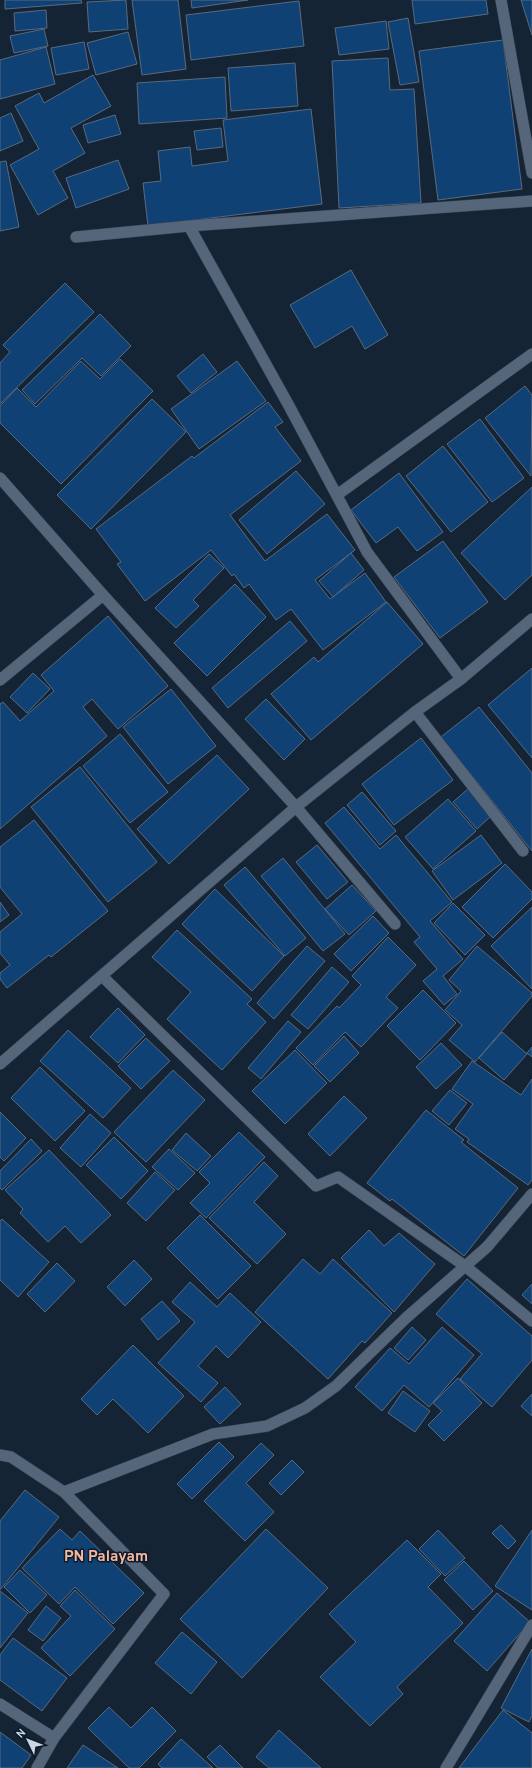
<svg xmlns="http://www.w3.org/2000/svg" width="532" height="1768" font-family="Overpass,sans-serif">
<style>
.building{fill:#0f4175;stroke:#596a7e}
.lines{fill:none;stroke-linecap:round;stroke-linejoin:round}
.minor-casing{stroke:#37414f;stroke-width:12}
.minor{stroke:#55657a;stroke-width:11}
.labels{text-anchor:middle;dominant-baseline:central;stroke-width:3;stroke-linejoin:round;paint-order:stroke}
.district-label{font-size:15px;font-weight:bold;fill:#f5b89e;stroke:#0c1a2b}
</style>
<rect width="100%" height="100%" fill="#152435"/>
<g class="building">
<polygon points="5,0 81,0 82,3 5,9"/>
<polygon points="126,0 128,29 89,32 87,2"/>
<polygon points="132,0 178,0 186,69 142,75"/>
<polygon points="191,0 248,0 192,8"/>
<polygon points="412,0 486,0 488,14 415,24"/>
<polygon points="521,0 532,0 532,35"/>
<polygon points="299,1 304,46 191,60 186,15"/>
<polygon points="46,10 47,28 15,31 14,13"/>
<polygon points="408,18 419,82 400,85 388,22"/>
<polygon points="386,21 389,49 339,55 335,28"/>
<polygon points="44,29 48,46 14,53 10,36"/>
<polygon points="128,32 137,64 96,75 87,43"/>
<polygon points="503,40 522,189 438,200 419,51"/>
<polygon points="84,42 89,69 56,75 51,48"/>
<polygon points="46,47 55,84 0,99 0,60"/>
<polygon points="388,58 390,90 414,89 421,203 339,208 332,61"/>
<polygon points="295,63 298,106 231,111 228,68"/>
<polygon points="93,75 111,106 71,128 85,153 53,171 68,198 38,215 10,165 39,149 15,106 39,93 44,103"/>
<polygon points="225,77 227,118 139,124 137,83"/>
<polygon points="311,109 322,204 148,226 143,183 161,181 158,151 190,147 192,166 228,161 223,120"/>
<polygon points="11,113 23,141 0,151 0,118"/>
<polygon points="115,115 121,134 88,143 83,125"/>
<polygon points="221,128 223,147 197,150 194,131"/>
<polygon points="118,160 129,189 76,208 66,178"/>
<polygon points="6,161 19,227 0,231 0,162"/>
<polygon points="351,270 388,335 365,349 352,326 315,348 290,305"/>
<polygon points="65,283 94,312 0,404 0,363 10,352 3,345"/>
<polygon points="100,314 131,346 101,376 82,358 35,404 22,390"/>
<polygon points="203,354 217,372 191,393 177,376"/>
<polygon points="120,359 153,391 61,484 0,423 0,406 17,388 36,407 81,361 100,379"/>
<polygon points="237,361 266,401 199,449 171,409"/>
<polygon points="525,386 532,395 531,476 485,418"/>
<polygon points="152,399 186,432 91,529 57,495"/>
<polygon points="268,402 283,422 275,427 301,461 230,515 265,561 327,514 355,550 315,580 330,599 365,573 386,602 323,650 291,609 276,620 249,584 244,588 234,574 232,576 211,550 145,601 117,564 121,562 96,529 192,456 194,458"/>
<polygon points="480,419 524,478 492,502 447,444"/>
<polygon points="443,446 488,502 451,532 406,476"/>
<polygon points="296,471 325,504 267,554 239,520"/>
<polygon points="399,473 443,532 417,551 398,527 376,543 351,510"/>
<polygon points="532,487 532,575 505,600 461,553"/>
<polygon points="443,541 488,602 440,638 394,577"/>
<polygon points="351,553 364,570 333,597 319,581"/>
<polygon points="209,554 224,568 193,600 199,606 176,628 155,608"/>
<polygon points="235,584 266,617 207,676 174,643"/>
<polygon points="387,602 423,644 311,740 271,694 314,657 318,662"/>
<polygon points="108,616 168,686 118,729 92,699 83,707 107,736 0,829 0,704 3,702 20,721 54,691 41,675"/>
<polygon points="290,621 307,641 228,708 212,688"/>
<polygon points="532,668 532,758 488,705"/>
<polygon points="33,673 50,689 27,713 10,697"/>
<polygon points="171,689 216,746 168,784 123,727"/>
<polygon points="266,699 305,739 284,760 245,719"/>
<polygon points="479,707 532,773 532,851 441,737"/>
<polygon points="120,734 168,792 130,823 83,766"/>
<polygon points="421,738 453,780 394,825 362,784"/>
<polygon points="217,755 249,789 169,864 137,829"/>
<polygon points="80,767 157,862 108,902 31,807"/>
<polygon points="469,788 492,815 477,829 453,802"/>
<polygon points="362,792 396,831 380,845 347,805"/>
<polygon points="448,799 476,831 433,869 405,837"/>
<polygon points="344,807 380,849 396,835 452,902 430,921 463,959 443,976 457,994 444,1005 423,981 437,969 414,942 420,937 325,823"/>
<polygon points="34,820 108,911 51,957 49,955 7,988 0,979 0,973 10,965 0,953 0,932 22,914 0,887 0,847"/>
<polygon points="481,835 502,863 453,900 432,871"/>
<polygon points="317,845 348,882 327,899 296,862"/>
<polygon points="283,858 345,934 323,951 261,876"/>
<polygon points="505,864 532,892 532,899 493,938 462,907"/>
<polygon points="245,867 306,938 285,956 224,885"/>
<polygon points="352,885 376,911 349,935 325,909"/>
<polygon points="215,889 284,956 252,991 182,924"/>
<polygon points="0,902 9,915 0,922"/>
<polygon points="453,903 485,935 465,955 434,923"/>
<polygon points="532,907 532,989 491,946"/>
<polygon points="373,916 389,933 351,971 334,954"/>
<polygon points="177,930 252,999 247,1004 266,1022 222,1070 167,1019 191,992 152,957"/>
<polygon points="388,937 416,965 386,997 398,1008 361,1047 345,1032 313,1065 296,1048 337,1006 339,1008 361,985 352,976"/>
<polygon points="307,946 325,961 274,1019 257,1003"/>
<polygon points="477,946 532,993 532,996 475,1062 449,1040 462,1025 445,1010 461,991 449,980"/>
<polygon points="332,967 349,982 308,1029 291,1015"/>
<polygon points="423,990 456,1023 420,1060 387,1026"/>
<polygon points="118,1008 145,1035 118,1063 90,1037"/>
<polygon points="288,1021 301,1032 261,1079 248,1068"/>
<polygon points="68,1030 131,1088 103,1118 40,1061"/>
<polygon points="502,1032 527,1054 504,1080 479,1058"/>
<polygon points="344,1036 359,1053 330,1082 314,1066"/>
<polygon points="146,1038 170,1061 141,1089 118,1066"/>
<polygon points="441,1043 462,1065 436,1089 416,1067"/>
<polygon points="532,1047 532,1057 527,1053"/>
<polygon points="295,1050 327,1083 285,1124 252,1091"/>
<polygon points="472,1061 521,1095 532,1079 532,1180 528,1185 467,1142 469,1139 455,1129 473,1104 452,1089"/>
<polygon points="40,1067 85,1111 55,1141 11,1098"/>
<polygon points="173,1070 205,1100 146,1162 114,1132"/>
<polygon points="450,1090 467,1103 449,1125 432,1111"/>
<polygon points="344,1096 367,1118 330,1156 308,1134"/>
<polygon points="426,1110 464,1140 461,1142 518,1188 464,1256 392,1199 390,1201 367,1183"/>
<polygon points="0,1112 26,1138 4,1161 0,1157"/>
<polygon points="90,1114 111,1133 81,1167 60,1148"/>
<polygon points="239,1132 265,1157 206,1218 190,1203 210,1183 199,1172"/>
<polygon points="186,1133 211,1156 197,1171 172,1150"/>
<polygon points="114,1137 148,1171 121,1199 86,1165"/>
<polygon points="31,1139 42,1151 2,1190 0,1188 0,1171"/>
<polygon points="169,1149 195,1173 178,1190 152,1167"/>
<polygon points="49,1150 111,1215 81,1243 65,1226 48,1242 20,1213 23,1209 5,1190"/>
<polygon points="264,1162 278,1176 254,1202 286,1234 257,1264 209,1218"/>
<polygon points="155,1172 175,1190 146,1221 127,1203"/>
<polygon points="200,1215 251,1266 218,1299 167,1248"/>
<polygon points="2,1219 49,1262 18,1297 0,1280 0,1221"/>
<polygon points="369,1230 384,1246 399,1233 435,1264 394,1312 341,1258"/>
<polygon points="303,1259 320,1274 333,1259 392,1313 365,1343 362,1341 328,1379 255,1312"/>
<polygon points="134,1260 152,1279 125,1306 107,1287"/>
<polygon points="57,1263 75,1281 45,1312 27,1294"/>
<polygon points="467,1279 532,1336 532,1360 492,1407 460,1379 482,1354 436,1314"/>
<polygon points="190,1282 217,1307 230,1293 261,1322 228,1358 216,1346 198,1366 218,1383 201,1402 158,1363 195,1322 172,1302"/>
<polygon points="532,1284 532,1304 522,1295"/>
<polygon points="162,1301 180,1321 158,1340 141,1319"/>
<polygon points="412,1327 426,1340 408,1360 394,1348"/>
<polygon points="442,1327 474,1355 429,1407 404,1385 382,1411 355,1387 390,1348 409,1364"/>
<polygon points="133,1345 184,1396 148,1433 113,1399 97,1415 81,1399"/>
<polygon points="458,1378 482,1403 444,1441 428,1425 442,1411 433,1403"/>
<polygon points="225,1387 241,1404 220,1424 204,1407"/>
<polygon points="403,1391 430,1411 415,1432 388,1413"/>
<polygon points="532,1394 532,1416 521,1406"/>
<polygon points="219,1442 234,1457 192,1499 177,1484"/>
<polygon points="261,1443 274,1455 246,1483 274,1512 245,1541 204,1501"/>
<polygon points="292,1460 304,1472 281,1495 269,1483"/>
<polygon points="25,1490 59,1517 0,1590 0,1521"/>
<polygon points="501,1525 516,1541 508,1549 492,1533"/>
<polygon points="60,1529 72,1540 80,1531 144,1593 113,1624 75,1587 59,1604 22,1568"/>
<polygon points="266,1529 328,1588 242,1678 180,1619"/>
<polygon points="438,1530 465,1558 445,1576 419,1549"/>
<polygon points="532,1530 532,1610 495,1586"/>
<polygon points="407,1540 441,1574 428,1587 463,1623 397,1687 403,1694 370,1726 320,1677 356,1642 329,1614"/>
<polygon points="464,1561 493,1591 473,1610 444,1580"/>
<polygon points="20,1570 47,1595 30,1613 4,1587"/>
<polygon points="75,1590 115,1629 70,1676 41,1648 71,1616 60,1606"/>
<polygon points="0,1591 28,1613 0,1648"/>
<polygon points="497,1593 530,1622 487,1671 454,1641"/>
<polygon points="46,1606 61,1618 43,1641 28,1630"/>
<polygon points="182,1632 217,1662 191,1694 155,1663"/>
<polygon points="13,1638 67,1678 42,1711 0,1680 0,1655"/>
<polygon points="532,1649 532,1716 529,1722 501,1708"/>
<polygon points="109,1707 131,1728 152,1707 176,1731 139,1768 129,1768 88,1728"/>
<polygon points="503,1710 532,1733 532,1768 459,1768"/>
<polygon points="279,1730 321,1768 269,1768 256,1757"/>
<polygon points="0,1732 31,1755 22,1768 0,1768"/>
<polygon points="181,1739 213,1768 162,1768 158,1764"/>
<polygon points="83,1745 118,1768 67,1768"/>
<polygon points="220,1745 243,1768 218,1768 207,1757"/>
</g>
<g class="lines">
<g class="minor-casing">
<g id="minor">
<polyline points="501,0 532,173"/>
<polyline points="189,226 288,404 367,552 461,679"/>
<polyline points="76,237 189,226 532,201"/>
<polyline points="0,478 103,595 296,807 395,924"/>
<polyline points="337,495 532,354"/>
<polyline points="0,680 103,595"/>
<polyline points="415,712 523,851"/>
<polyline points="102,976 316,1186 338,1177 465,1266 532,1321"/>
<polyline points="0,1064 296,807 415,712 461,679 532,619"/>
<polyline points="0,1455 11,1457 64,1492 164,1594 54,1738 37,1768"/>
<polyline points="64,1492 213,1434 267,1426 305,1408 336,1386 406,1318 487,1247 532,1194"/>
<polyline points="0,1704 54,1738"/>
<polyline points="446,1768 532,1625"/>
</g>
</g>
<use href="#minor" class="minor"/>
</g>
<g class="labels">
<g class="district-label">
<text x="106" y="1557">PN Palayam</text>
</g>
</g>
<g transform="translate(28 1740) rotate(313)" stroke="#0c1a2b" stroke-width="3" paint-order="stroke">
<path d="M0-3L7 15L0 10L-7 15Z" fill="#ccd6e2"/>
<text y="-6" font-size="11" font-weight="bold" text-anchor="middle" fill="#ccd6e2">N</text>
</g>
</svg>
